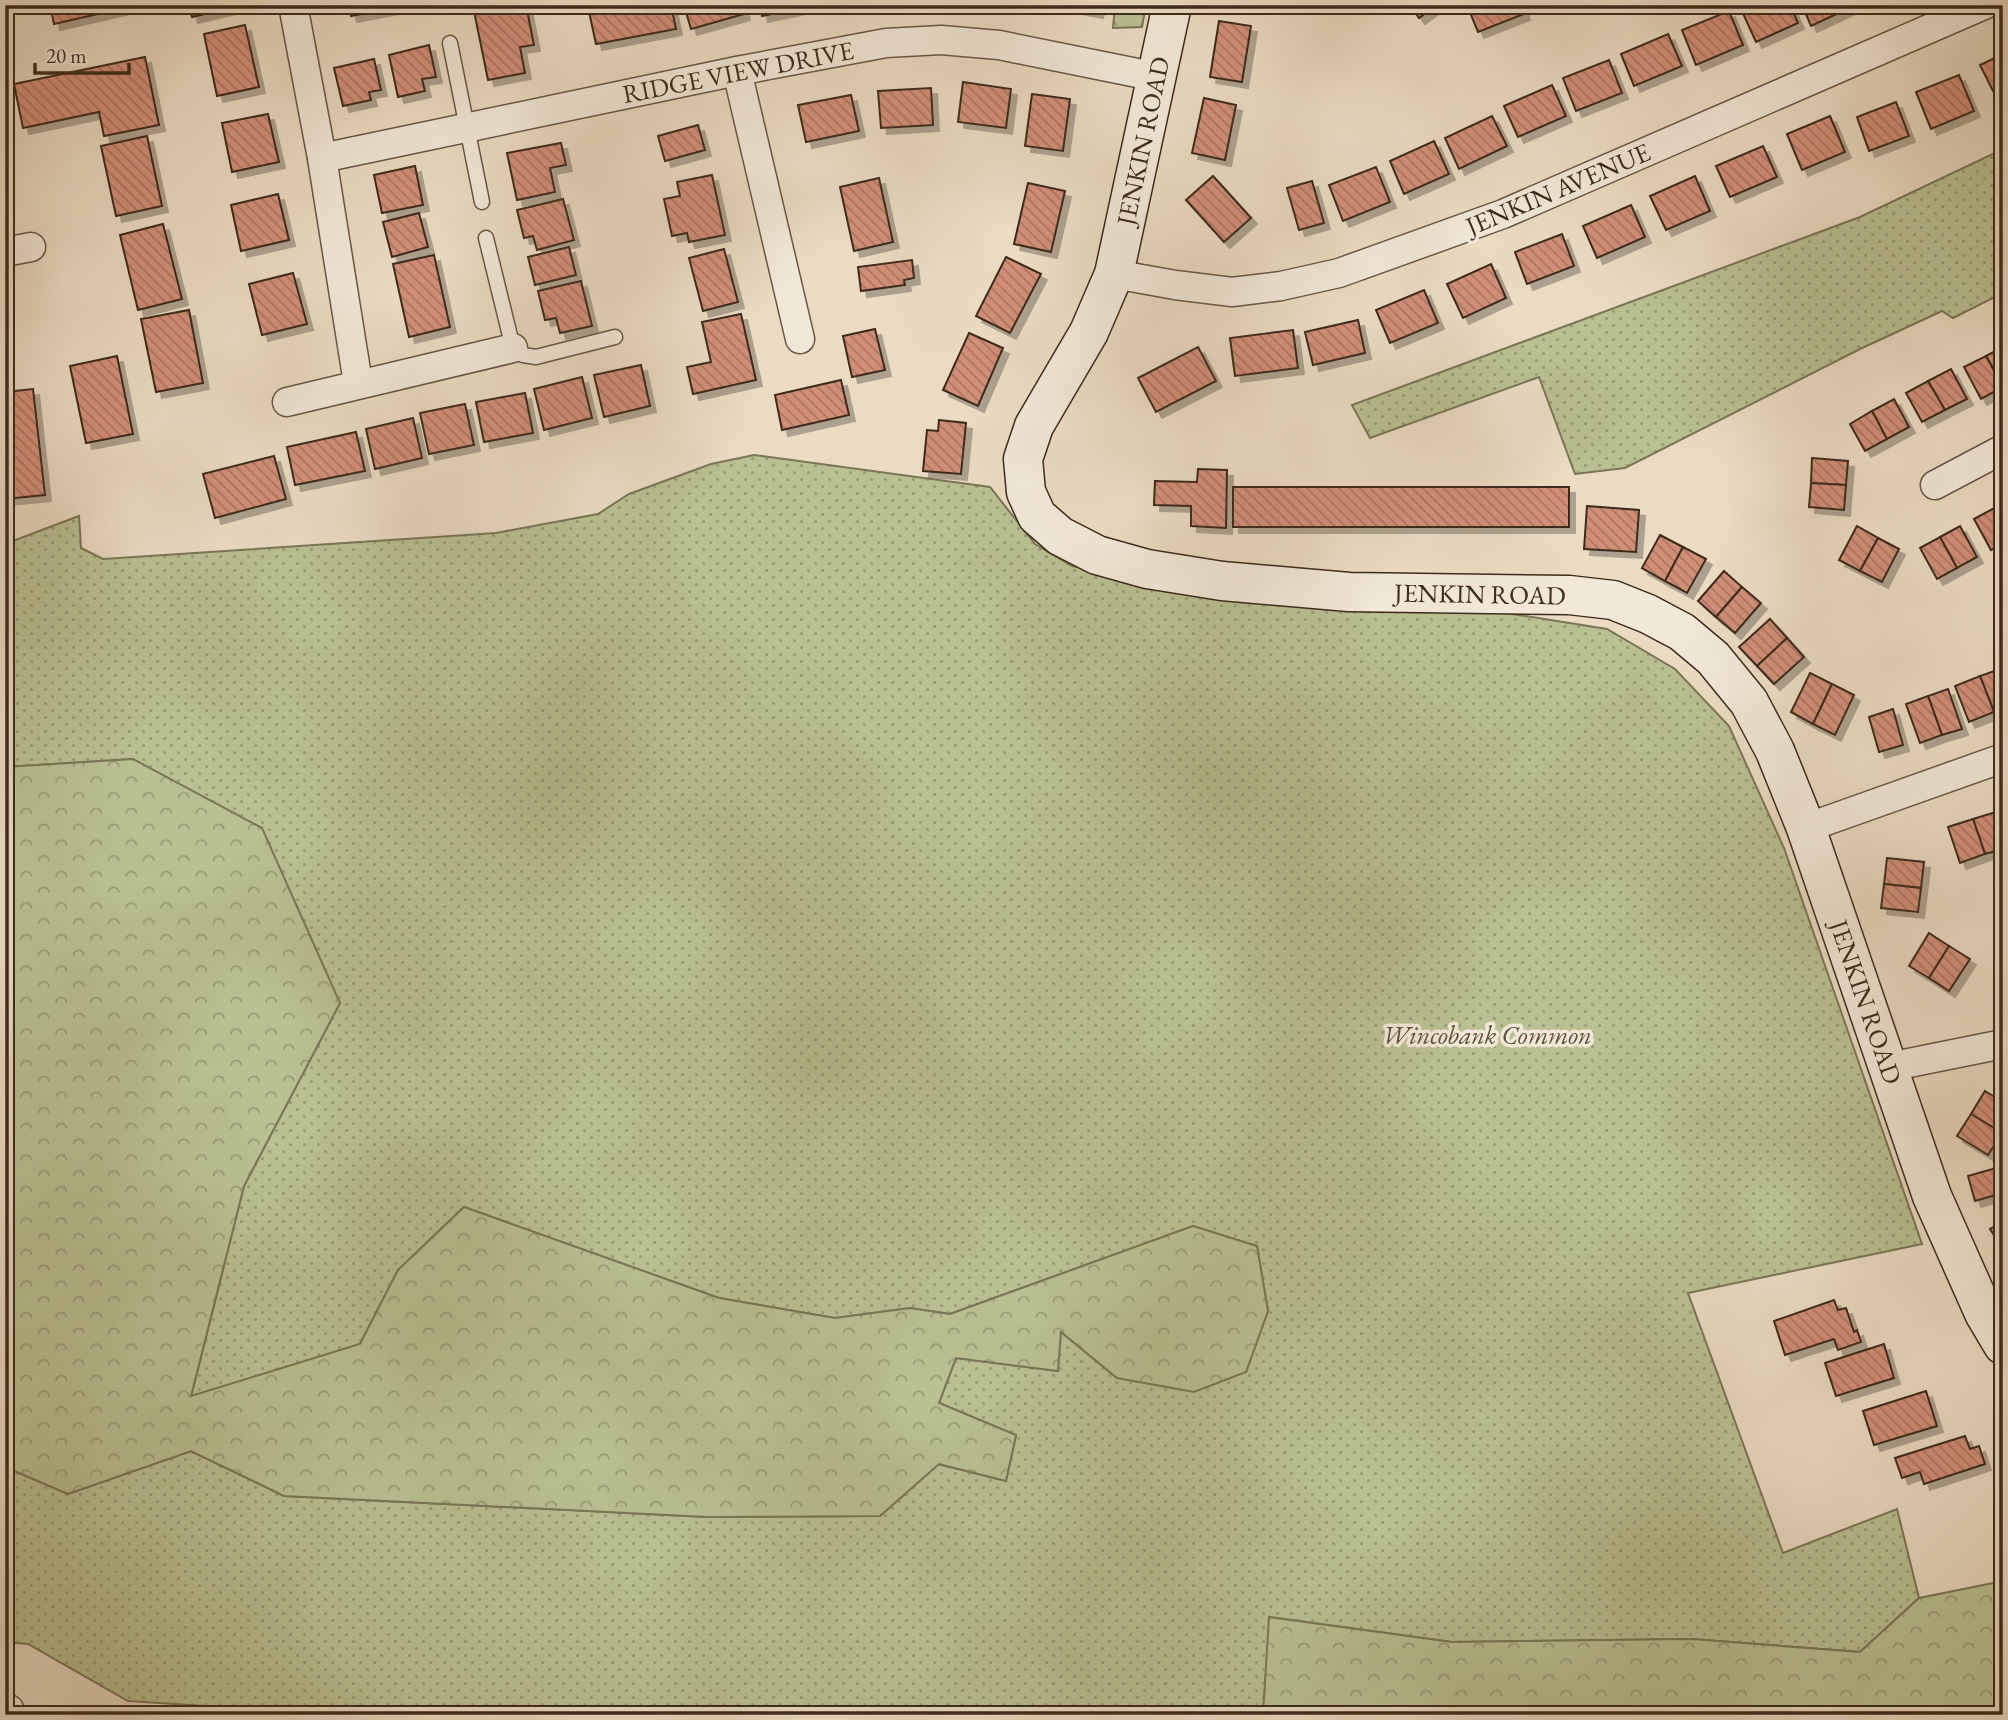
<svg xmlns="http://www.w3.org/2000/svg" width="2008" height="1720" font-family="'EB Garamond',serif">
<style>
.grass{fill:url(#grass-dots);stroke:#7a7656;stroke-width:2}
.forest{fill:url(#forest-crowns);stroke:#7a7656;stroke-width:2}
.building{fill:url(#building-back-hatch);stroke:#3c2b1b;stroke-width:2;filter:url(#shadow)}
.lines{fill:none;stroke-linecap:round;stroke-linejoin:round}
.lane-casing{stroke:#685745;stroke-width:17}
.street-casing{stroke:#685745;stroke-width:31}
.secondary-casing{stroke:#3c2b1b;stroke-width:41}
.lane{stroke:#f1e8d7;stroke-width:14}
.street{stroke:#f1e8d7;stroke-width:28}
.secondary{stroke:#f1e8d7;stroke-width:38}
.labels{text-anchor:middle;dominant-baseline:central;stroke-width:7;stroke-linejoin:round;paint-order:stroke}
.street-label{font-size:26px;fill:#3c2b1b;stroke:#f1e8d7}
.park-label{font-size:26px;font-style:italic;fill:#5b5039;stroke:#f1e8d7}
</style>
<defs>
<pattern id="grass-dots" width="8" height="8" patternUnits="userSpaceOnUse" patternTransform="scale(1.75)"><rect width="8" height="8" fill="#b9c092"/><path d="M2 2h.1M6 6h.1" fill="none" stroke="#989c76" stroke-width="1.8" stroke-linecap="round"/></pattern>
<pattern id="forest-crowns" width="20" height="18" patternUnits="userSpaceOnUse" patternTransform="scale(1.75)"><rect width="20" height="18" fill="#b9c092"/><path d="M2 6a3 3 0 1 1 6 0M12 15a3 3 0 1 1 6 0" fill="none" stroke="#989c76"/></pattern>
<pattern id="building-back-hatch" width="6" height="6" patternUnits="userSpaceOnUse" patternTransform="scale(1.75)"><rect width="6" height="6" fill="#d28f78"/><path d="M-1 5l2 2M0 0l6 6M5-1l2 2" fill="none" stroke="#ac7562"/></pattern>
<filter id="shadow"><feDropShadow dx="6" dy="6" stdDeviation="0" flood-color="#0004"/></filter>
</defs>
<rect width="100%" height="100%" fill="#eadbc2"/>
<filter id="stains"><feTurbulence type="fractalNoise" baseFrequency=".00286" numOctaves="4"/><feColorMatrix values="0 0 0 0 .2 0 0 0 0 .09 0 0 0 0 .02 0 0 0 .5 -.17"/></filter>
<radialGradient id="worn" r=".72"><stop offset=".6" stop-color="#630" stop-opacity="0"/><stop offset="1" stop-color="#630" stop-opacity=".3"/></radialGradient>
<g class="grass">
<polygon points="2003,149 2003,293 1953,318 1942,311 1860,349 1625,468 1575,474 1539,377 1370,438 1352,405 1860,217"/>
<polygon points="754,455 990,487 1035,544 1072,566 1235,598 1506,613 1607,629 1675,669 1729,726 1784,848 1922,1244 1688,1293 1783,1553 1897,1509 1919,1598 1860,1652 1692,1639 1452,1642 1270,1617 1263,1715 345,1715 128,1701 28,1644 5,1642 5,1467 68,1494 191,1451 284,1496 707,1517 880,1516 938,1464 1006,1481 1016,1435 939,1403 956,1358 1058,1371 1060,1331 1117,1378 1246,1372 1268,1311 1257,1246 1193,1226 950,1314 910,1308 835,1318 719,1298 464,1207 398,1270 360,1344 191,1397 244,1186 340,1003 133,759 5,767 5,544 79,516 81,548 103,559 496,533 598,514 629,494 711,464"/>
</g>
<g class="forest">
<polygon points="1115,5 1146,5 1142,27 1113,28"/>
<polygon points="133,759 262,828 340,1003 244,1186 191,1396 360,1344 398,1270 464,1207 719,1298 835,1318 910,1308 950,1314 1193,1226 1257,1246 1268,1311 1246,1372 1194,1392 1117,1378 1061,1332 1058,1371 956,1358 939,1403 1016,1435 1006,1481 939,1464 880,1516 707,1517 284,1496 191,1451 68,1494 5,1467 5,767"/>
<polygon points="2003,1581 2003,1715 1263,1715 1269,1617 1452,1642 1692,1639 1860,1652 1919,1598"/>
</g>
<g class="building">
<polygon points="50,5 129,5 129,7 54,24"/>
<polygon points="189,5 233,5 234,7 192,17"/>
<polygon points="349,5 394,5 394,8 351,16"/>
<polygon points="502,5 526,5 534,45 520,47 525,73 488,80 474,11"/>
<polygon points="600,5 671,5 676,29 596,44 588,7"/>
<polygon points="684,5 742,5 744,14 691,29"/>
<polygon points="760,5 814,5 762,16"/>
<polygon points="1060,5 1099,5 1097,12"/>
<polygon points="1410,5 1437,5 1419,18"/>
<polygon points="1467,5 1521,5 1524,14 1478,32"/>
<polygon points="1742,5 1790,5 1798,23 1756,42 1740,7"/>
<polygon points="1802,5 1856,5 1811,26"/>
<polygon points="1729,11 1743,45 1696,65 1682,30"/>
<polygon points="1219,21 1251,26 1242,82 1210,77"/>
<polygon points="245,25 259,87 217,96 204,34"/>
<polygon points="1668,34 1682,66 1634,86 1621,54"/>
<polygon points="429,45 436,77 422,79 425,91 398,97 389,55"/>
<polygon points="2003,54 2003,96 1997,99 1980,65"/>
<polygon points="145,57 159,125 104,136 99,112 23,128 14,84"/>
<polygon points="374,59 381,90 369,92 371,100 343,106 334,68"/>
<polygon points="1609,60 1622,93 1576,111 1563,78"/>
<polygon points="1959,75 1974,111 1931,129 1916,92"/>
<polygon points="963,82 1011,89 1006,128 958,122"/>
<polygon points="1552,85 1566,116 1518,137 1504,106"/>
<polygon points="931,88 933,125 881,128 878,91"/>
<polygon points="1032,94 1070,99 1063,151 1025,146"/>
<polygon points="851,95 859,131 806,142 798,105"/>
<polygon points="1204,98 1236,105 1225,160 1192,153"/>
<polygon points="1896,102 1909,136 1869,151 1857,117"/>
<polygon points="268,114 279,162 232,172 222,123"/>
<polygon points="1492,116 1507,146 1459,169 1445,138"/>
<polygon points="1830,116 1845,152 1802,170 1787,134"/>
<polygon points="698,125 705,150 665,161 658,136"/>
<polygon points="147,136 162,206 116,216 101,146"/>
<polygon points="1434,141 1449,174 1404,194 1390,161"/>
<polygon points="561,143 566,165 550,168 555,192 517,200 507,153"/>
<polygon points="1763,146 1777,177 1730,197 1716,166"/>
<polygon points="415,166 423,205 382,213 374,175"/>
<polygon points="1376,167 1390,202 1343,221 1329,185"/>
<polygon points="712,175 725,235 689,242 687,233 672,236 664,199 680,196 677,182"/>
<polygon points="1213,176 1251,218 1224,242 1186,200"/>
<polygon points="1695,176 1710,211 1666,230 1650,196"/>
<polygon points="879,178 893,242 854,251 840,187"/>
<polygon points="1312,181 1324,223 1299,230 1287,188"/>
<polygon points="1028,183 1065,191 1051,252 1014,244"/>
<polygon points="278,194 289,240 241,251 231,205"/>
<polygon points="563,199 574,240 537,250 533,236 524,238 517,210"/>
<polygon points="1631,205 1645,237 1597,258 1583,226"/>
<polygon points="419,213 428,247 392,257 383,222"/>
<polygon points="163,224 182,299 138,310 120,235"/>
<polygon points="1562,234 1574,266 1527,284 1515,252"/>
<polygon points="569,247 576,275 535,285 528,257"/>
<polygon points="724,249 738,302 703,311 689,258"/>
<polygon points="434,255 450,327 409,337 393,264"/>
<polygon points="1006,257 1041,274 1010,333 976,316"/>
<polygon points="912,260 914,278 904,280 905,285 861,291 858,267"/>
<polygon points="1491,264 1506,298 1463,318 1447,284"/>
<polygon points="293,273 307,324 262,335 249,284"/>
<polygon points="581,281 592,326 560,333 556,318 545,320 538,291"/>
<polygon points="1424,290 1438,323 1390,343 1376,310"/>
<polygon points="189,310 203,383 156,392 141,319"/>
<polygon points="741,314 756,380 693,394 687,367 711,362 702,322"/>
<polygon points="1358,320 1365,353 1313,365 1305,332"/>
<polygon points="875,329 885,370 852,377 843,336"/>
<polygon points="1293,330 1298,368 1235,376 1230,338"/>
<polygon points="969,333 1003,348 978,406 943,390"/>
<polygon points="1198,347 1216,381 1156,412 1138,378"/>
<polygon points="2003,347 2003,387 1986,356"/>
<polygon points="117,356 133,434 86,443 70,366"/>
<polygon points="1986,356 2003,387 1981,399 1964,367"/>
<polygon points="641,365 650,406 604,417 594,375"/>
<polygon points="1951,369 1967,399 1945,410 1928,381"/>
<polygon points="582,377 592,418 544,430 534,389"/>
<polygon points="841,380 849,415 782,430 775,395"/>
<polygon points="1928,381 1945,410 1922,422 1906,393"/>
<polygon points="33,389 45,495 5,499 5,392"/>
<polygon points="525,393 533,433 484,442 476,402"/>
<polygon points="1894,399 1909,427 1887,439 1872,411"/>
<polygon points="465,404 474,445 429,454 420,413"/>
<polygon points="1872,411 1887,439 1865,451 1850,424"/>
<polygon points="413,418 422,458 375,469 366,429"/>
<polygon points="939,420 966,423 961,474 923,471 927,430 938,431"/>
<polygon points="356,432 365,471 295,485 287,447"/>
<polygon points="274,456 286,499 215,518 203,474"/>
<polygon points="1812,458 1848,461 1846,485 1811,483"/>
<polygon points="1198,469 1227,470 1226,528 1191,526 1191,506 1154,505 1155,481 1197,482"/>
<polygon points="1811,483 1846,485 1844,510 1809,507"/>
<rect x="1233" y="487" width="336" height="40"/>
<polygon points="1587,506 1639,510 1636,552 1584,549"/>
<polygon points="1996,507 2003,520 2003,543 1991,550 1974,519"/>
<polygon points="1857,526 1878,538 1860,571 1839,560"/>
<polygon points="1960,526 1977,557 1957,568 1940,537"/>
<polygon points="1660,535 1683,547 1665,581 1642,568"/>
<polygon points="1940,537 1957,568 1937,579 1920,548"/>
<polygon points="1878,538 1899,549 1882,582 1860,571"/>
<polygon points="1683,547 1706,559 1687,593 1665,581"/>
<polygon points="1724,571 1742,587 1716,617 1698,601"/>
<polygon points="1742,587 1761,603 1735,633 1716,617"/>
<polygon points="1770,619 1787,638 1757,666 1739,647"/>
<polygon points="1787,638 1804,657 1774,684 1757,666"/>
<polygon points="2003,668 2003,709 1994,712 1980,676"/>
<polygon points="1810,673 1832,684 1813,724 1791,712"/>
<polygon points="1980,676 1994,712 1969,722 1955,686"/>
<polygon points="1832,684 1854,695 1835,735 1813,724"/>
<polygon points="1948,689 1962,729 1942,735 1928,696"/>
<polygon points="1928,696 1942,735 1920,743 1906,704"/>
<polygon points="1893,709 1903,745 1879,752 1869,717"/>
<polygon points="1996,812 2003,832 2003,849 1985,854 1973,819"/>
<polygon points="1973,819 1985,854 1960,863 1948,827"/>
<polygon points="1887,858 1924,862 1921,888 1884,884"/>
<polygon points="1884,884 1921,888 1918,912 1881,908"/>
<polygon points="1929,933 1949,946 1929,978 1909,966"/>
<polygon points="1949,946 1970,959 1949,991 1929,978"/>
<polygon points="2003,960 2003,992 2001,993 1995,962"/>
<polygon points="1985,1091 2003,1102 2002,1133 1971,1114"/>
<polygon points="1971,1114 2002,1133 1988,1155 1957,1136"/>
<polygon points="2003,1166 2003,1193 1975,1201 1968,1176"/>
<polygon points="2003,1221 2003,1249 1990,1229"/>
<polygon points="1834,1300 1838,1310 1846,1308 1854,1332 1857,1330 1861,1342 1838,1350 1834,1339 1785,1355 1774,1321"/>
<polygon points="1884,1344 1894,1378 1836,1396 1825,1363"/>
<polygon points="1926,1391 1937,1426 1874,1445 1863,1411"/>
<polygon points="1965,1436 1970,1449 1979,1446 1985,1464 1924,1484 1920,1472 1902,1478 1895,1458"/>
</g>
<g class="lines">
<g class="lane-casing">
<g id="lane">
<polyline points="450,43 482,202"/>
<polyline points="486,238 513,348 523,355 536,357 615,337"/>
<polyline points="5,1698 15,1705 19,1715"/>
</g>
</g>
<g class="street-casing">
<g id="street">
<polyline points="293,5 322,158 358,383"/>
<polyline points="737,71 800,339"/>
<polyline points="322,158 737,71 886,43 941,40 999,45 1157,77"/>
<polyline points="5,252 31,247"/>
<polyline points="1114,274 1175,285 1232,292 1281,286 1339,273 1503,214 1984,5"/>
<polyline points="287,402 513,348"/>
<polyline points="1935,485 2003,449"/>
<polyline points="1806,828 2003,758"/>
<polyline points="1889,1067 2003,1044"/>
</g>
</g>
<g class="secondary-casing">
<polyline id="secondary" points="1172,5 1114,274 1089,332 1034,426 1023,459 1026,492 1037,516 1060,536 1097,555 1147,569 1222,581 1349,592 1569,595 1613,600 1648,614 1682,632 1713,658 1749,702 1775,751 1806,828 1932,1196 1984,1313 2003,1345"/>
</g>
<use href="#lane" class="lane"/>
<use href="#street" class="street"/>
<use href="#secondary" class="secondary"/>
</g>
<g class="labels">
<g class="street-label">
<text transform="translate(738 72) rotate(-11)">RIDGE VIEW DRIVE</text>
<text transform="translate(1143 141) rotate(-78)">JENKIN ROAD</text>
<text transform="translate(1558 189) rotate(-23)">JENKIN AVENUE</text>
<text transform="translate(1480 594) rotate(1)">JENKIN ROAD</text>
<text transform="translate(1866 1002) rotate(71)">JENKIN ROAD</text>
</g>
<g class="park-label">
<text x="1487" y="1035">Wincobank Common</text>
</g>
</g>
<rect width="2008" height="1720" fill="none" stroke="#eadbc2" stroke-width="28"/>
<rect x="7" y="7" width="1994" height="1706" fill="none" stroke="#3c2b1b" stroke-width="3.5"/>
<rect x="14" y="14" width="1980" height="1692" fill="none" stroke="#3c2b1b" stroke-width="2"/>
<path d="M35 63v10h94v-10" fill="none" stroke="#3c2b1b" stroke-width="3.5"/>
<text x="46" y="63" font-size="21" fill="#3c2b1b" stroke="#f1e8d7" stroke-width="5" paint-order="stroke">20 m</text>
<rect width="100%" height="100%" filter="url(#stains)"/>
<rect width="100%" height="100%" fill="url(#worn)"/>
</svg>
